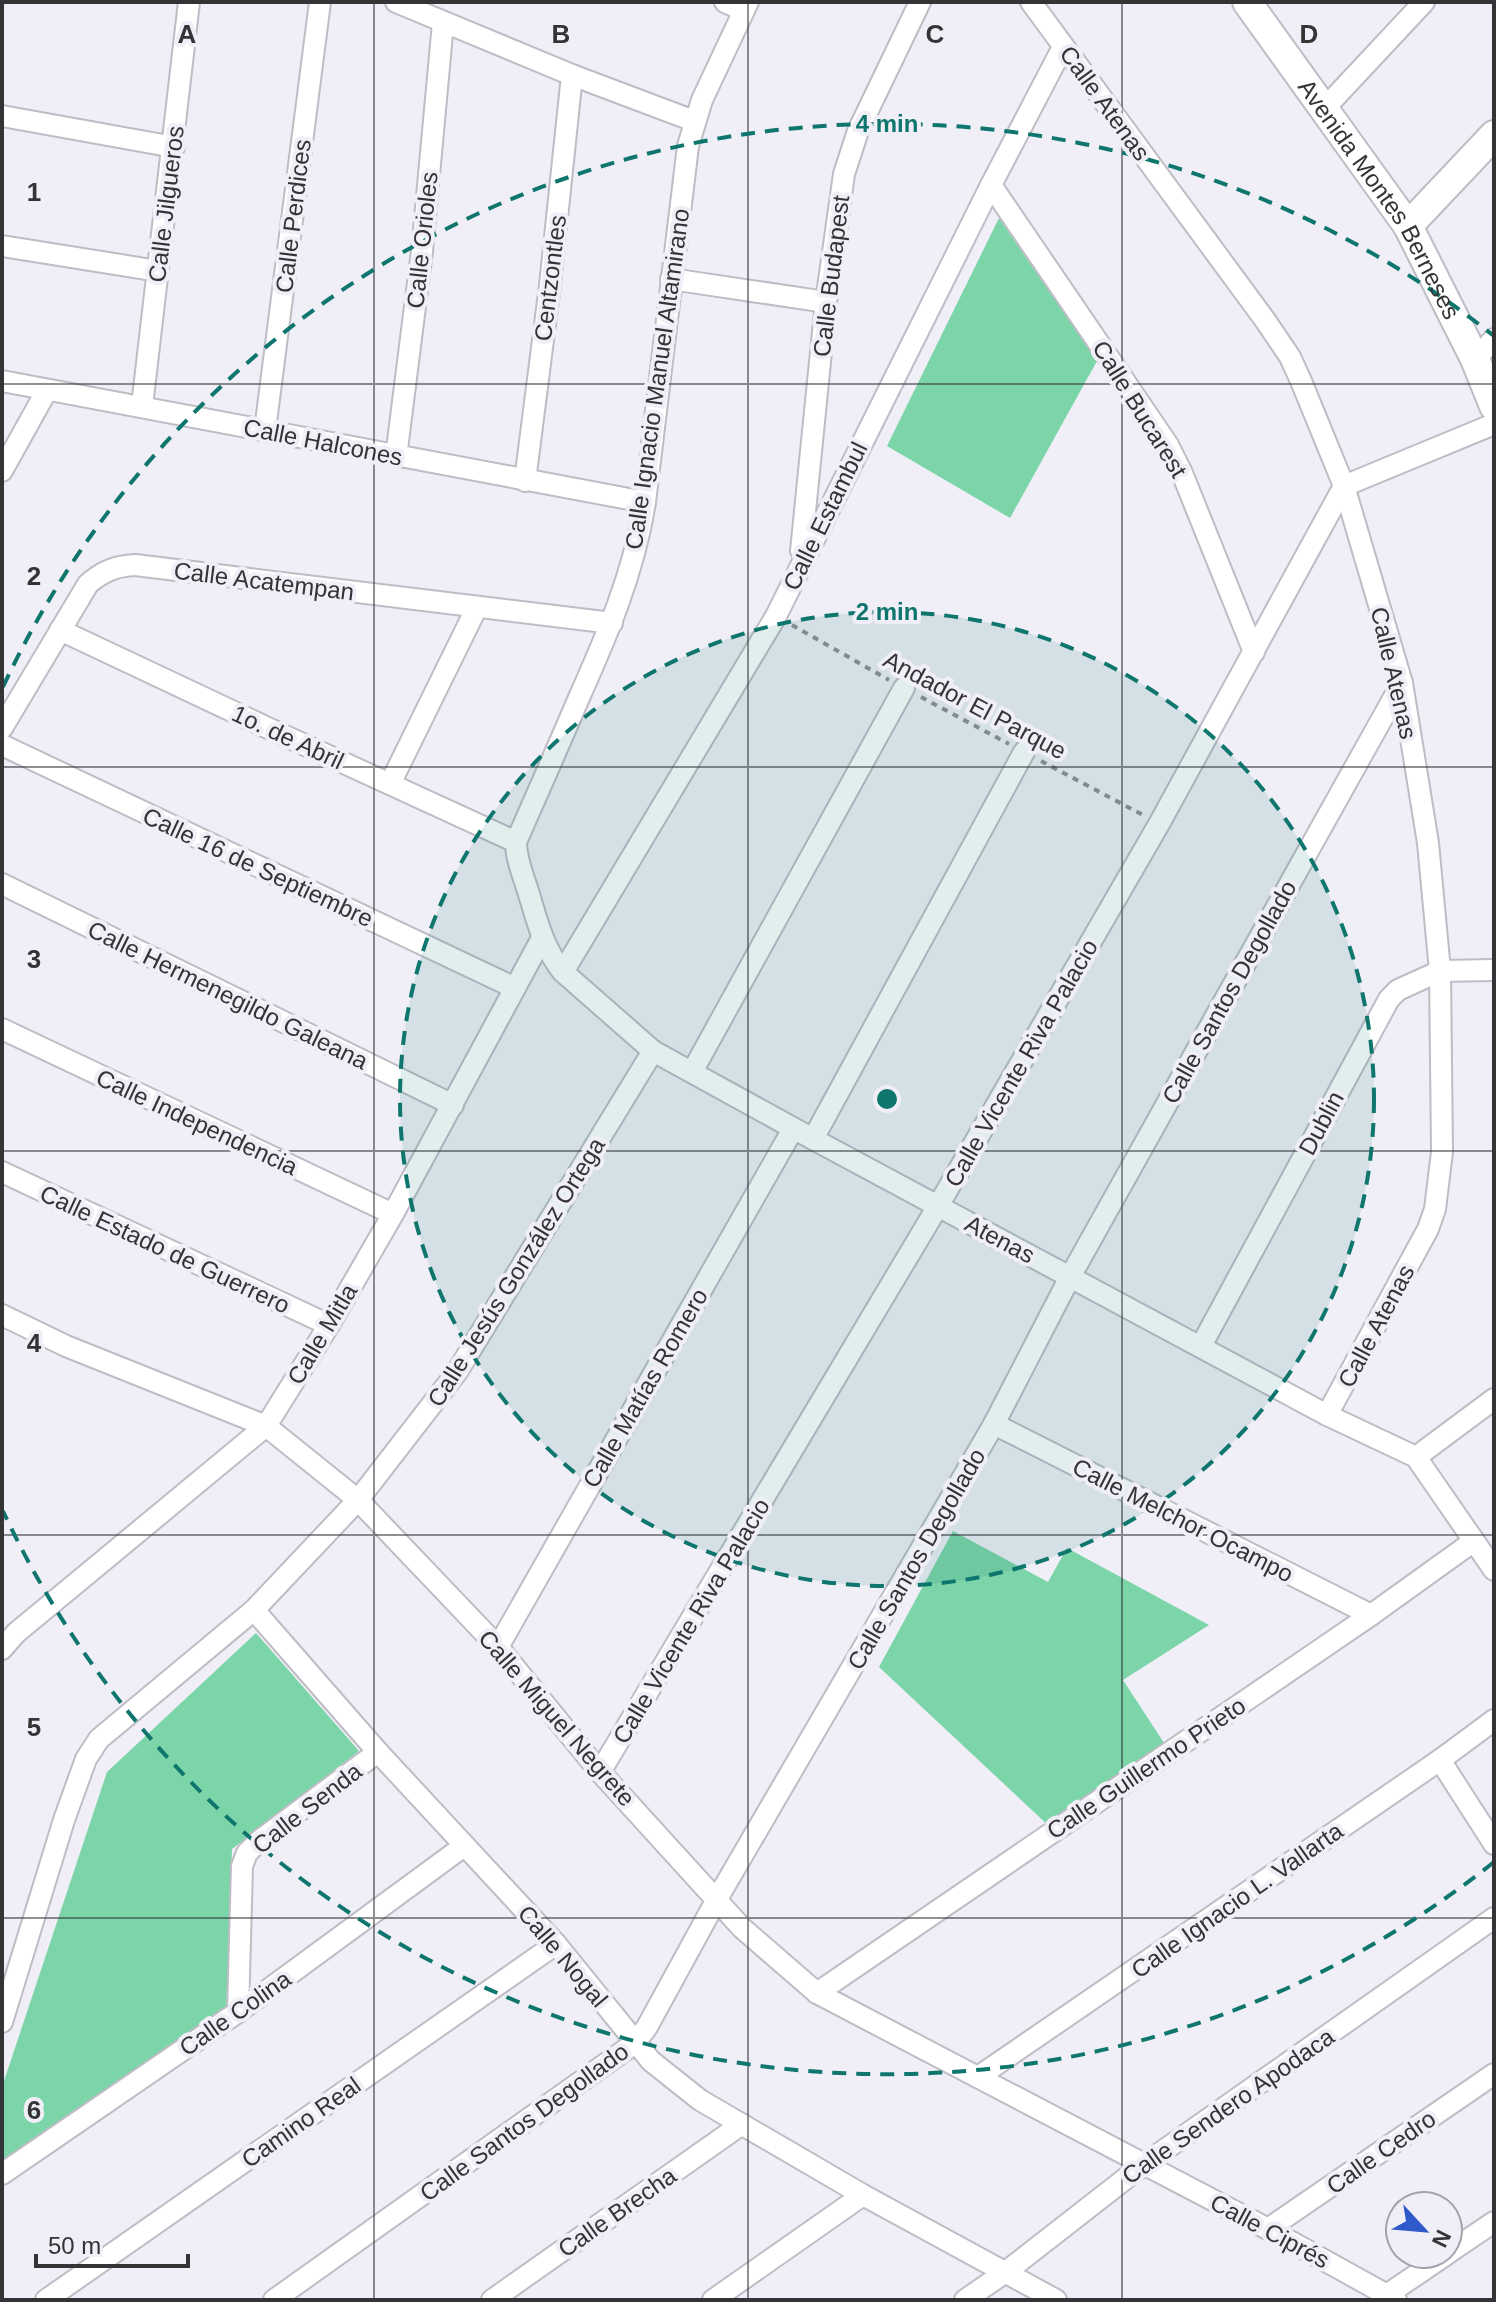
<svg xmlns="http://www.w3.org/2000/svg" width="1496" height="2302" font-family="Helvetica,sans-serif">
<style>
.green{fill:#7bd5a9}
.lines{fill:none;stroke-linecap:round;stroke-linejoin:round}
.street-casing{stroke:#bebcc4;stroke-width:24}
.secondary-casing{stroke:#bebcc4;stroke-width:32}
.path{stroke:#918f95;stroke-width:4;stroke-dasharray:6 6;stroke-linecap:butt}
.street{stroke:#fff;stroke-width:20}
.secondary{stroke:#fff;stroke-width:28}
.grid{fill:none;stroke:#343336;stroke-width:2;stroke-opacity:0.55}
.ring{fill:none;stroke:#0f766e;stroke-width:4;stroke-dasharray:14 10}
.labels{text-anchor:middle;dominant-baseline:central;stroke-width:8;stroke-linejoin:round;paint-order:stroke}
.street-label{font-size:24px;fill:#343336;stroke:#f0eef7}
.grid-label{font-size:26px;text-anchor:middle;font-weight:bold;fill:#343336;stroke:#f0eef7;stroke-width:8;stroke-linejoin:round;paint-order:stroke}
.centre{fill:#0f766e;stroke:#f0eef7;stroke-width:4}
.ring-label{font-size:24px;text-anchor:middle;font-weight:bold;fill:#0f766e;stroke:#f0eef7;stroke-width:8;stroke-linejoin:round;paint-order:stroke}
</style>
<rect width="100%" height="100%" fill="#f0eef7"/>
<g class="green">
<polygon points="999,218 1097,361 1010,518 887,446"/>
<polygon points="953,1531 1048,1582 1067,1548 1209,1625 1123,1680 1164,1743 1049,1826 879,1667"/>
<polygon points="256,1633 359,1751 232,1849 226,2016 2,2163 2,2087 107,1772"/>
</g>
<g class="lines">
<g class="street-casing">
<g id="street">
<polyline points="396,2 572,75 694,121"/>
<polyline points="725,2 743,10"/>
<path d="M748 2 702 100 688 146 645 502C634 573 607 635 578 700 558 747 537 794 516 842 516 859 523 875 528 891 537 920 543 948 563 972L653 1051 813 1139 1327 1415 1416 1457 1494 1570"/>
<polyline points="1031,2 1265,320 1290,357 1301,381 1344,486 1402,683 1428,843 1440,971 1442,1152 1435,1209 1428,1229 1327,1415"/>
<polyline points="1324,109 1424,2"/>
<polyline points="2,116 174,147"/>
<polyline points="991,185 1168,445 1182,473 1254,652"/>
<polyline points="2,246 158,271"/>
<polyline points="671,279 826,302"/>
<polyline points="1475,359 1494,339"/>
<polyline points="2,381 645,502"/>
<polyline points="142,406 189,2"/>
<polyline points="265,430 320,2"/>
<polyline points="396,457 422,251 443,23"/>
<polyline points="2,471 47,390"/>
<polyline points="525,481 550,285 572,75"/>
<polyline points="801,551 826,302 844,174 858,131 920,2"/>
<polyline points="60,630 270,729 516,842"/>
<path d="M2 728 88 584C103 571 116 566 135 565L612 623"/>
<polyline points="2,745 515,988"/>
<polyline points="390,784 477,607"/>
<polyline points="2,884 453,1105"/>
<polyline points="563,972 776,616 991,185 1063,47"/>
<polyline points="2,1029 393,1214"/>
<polyline points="692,1072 904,688"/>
<polyline points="813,1139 1024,752"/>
<polyline points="2,1172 329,1325"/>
<polyline points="2,1315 66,1346 266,1426 358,1500 498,1647 600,1772 742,1928 817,1993 1268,2229 1396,2300"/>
<polyline points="1201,1346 1389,999 1398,990 1440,971 1494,970"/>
<polyline points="994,1424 1371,1615"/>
<polyline points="1416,1457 1494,1399"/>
<polyline points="254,1610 378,1752 556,1944 651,2061 700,2100 863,2195 1056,2300"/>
<polyline points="498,1647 793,1129"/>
<polyline points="2,1649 16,1633 266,1426 329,1325 393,1214 542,938"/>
<polyline points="1440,1760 1494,1844"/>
<polyline points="600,1772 938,1206 1159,824 1344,486 1494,424"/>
<polyline points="817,1993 1371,1615 1474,1541"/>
<polyline points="238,2012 242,1866 247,1853 259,1841 378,1752"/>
<polyline points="2,2022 64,1820 86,1759 99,1739 254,1610 358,1500 457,1372 653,1051"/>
<polyline points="978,2077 1440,1760 1494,1720"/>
<polyline points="2,2174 238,2012 464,1846"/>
<polyline points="1268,2229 1494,2074"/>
<polyline points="1448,2253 1494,2222"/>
<polyline points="46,2300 556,1944"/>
<polyline points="274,2300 635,2043 647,2027 717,1899 994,1424 1070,1277 1402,683"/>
<polyline points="492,2300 742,2124"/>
<polyline points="713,2300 863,2195"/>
<polyline points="965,2300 1007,2271 1143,2165 1494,1918"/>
<polyline points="1385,2300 1388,2294 1447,2254"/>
</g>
</g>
<g class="secondary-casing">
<g id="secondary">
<path id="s1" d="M1247 2 1408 226 1475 359 1494 406"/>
<polyline points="1408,226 1494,135"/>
</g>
</g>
<g class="path">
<polyline points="792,625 889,680"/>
<polyline points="921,697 1009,744"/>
<polyline points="1041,761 1143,815"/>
</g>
<use href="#street" class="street"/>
<use href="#secondary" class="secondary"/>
</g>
<path class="grid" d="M374 2V2300M748 2V2300M1122 2V2300M2 384H1494M2 767H1494M2 1151H1494M2 1535H1494M2 1918H1494"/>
<circle cx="887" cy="1099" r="487" fill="#0f766e" fill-opacity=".12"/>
<g class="ring">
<circle cx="887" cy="1099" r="487"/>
<path d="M1494 1862A975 975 0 0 1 3 1511M3 687A975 975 0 0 1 1494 336"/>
</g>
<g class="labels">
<g class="street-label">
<text transform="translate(1105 103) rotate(54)">Calle Atenas</text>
<text stroke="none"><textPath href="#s1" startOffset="238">Avenida Montes Berneses</textPath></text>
<text transform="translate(166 204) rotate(-83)">Calle Jilgueros</text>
<text transform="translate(293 216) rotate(-83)">Calle Perdices</text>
<text transform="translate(422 240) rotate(-84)">Calle Orioles</text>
<text transform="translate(831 276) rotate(-83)">Calle Budapest</text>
<text transform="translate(550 278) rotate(-83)">Centzontles</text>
<text transform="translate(657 379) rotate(-82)">Calle Ignacio Manuel Altamirano</text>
<text transform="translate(1140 409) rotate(58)">Calle Bucarest</text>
<text transform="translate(323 442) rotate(11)">Calle Halcones</text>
<text transform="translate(825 516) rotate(-64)">Calle Estambul</text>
<text transform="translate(264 581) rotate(7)">Calle Acatempan</text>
<text transform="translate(1394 673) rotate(77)">Calle Atenas</text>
<text transform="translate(975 705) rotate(28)">Andador El Parque</text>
<text transform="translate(288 737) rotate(25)">1o. de Abril</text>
<text transform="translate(258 867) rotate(25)">Calle 16 de Septiembre</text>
<text transform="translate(1229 992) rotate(-61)">Calle Santos Degollado</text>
<text transform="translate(228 995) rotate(26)">Calle Hermenegildo Galeana</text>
<text transform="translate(1021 1063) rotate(-60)">Calle Vicente Riva Palacio</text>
<text transform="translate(197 1122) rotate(25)">Calle Independencia</text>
<text transform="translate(1321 1123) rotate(-62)">Dublin</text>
<text transform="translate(1000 1239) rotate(28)">Atenas</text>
<text transform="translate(165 1249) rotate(25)">Calle Estado de Guerrero</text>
<text transform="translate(516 1272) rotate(-58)">Calle Jesús González Ortega</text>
<text transform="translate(1376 1326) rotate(-62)">Calle Atenas</text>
<text transform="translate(322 1334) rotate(-59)">Calle Mitla</text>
<text transform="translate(645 1388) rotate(-60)">Calle Matías Romero</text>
<text transform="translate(1183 1520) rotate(27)">Calle Melchor Ocampo</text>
<text transform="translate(916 1559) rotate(-60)">Calle Santos Degollado</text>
<text transform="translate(691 1621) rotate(-59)">Calle Vicente Riva Palacio</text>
<text transform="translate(557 1718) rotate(49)">Calle Miguel Negrete</text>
<text transform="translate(1146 1768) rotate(-34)">Calle Guillermo Prieto</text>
<text transform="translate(307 1808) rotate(-38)">Calle Senda</text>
<text transform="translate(1237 1900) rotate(-35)">Calle Ignacio L. Vallarta</text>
<text transform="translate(563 1956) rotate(50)">Calle Nogal</text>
<text transform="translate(235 2013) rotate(-35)">Calle Colina</text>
<text transform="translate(1228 2106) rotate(-35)">Calle Sendero Apodaca</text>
<text transform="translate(301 2122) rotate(-35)">Camino Real</text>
<text transform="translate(524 2122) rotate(-36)">Calle Santos Degollado</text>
<text transform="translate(1381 2152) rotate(-35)">Calle Cedro</text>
<text transform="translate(617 2212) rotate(-35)">Calle Brecha</text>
<text transform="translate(1270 2231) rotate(28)">Calle Ciprés</text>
</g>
</g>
<g class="grid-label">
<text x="187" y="43">A</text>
<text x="561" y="43">B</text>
<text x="935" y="43">C</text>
<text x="1309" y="43">D</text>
<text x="34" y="201">1</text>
<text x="34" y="585">2</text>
<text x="34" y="968">3</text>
<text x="34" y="1352">4</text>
<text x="34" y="1736">5</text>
<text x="34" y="2119">6</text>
</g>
<circle cx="887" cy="1099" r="12" class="centre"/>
<g class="ring-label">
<text x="887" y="132">4 min</text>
<text x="887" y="620">2 min</text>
</g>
<rect width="1496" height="2302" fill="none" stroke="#343336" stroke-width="8"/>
<g transform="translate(1424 2230) rotate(116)"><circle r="38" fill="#f0eef7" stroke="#a5a3aa" stroke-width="2"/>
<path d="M0-6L14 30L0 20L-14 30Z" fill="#3059c9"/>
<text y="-12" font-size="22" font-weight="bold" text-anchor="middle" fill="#343336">N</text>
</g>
<path d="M36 2254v12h152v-12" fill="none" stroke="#343336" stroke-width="4"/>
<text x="48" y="2254" font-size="24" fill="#343336" stroke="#f0eef7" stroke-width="6" paint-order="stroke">50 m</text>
</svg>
